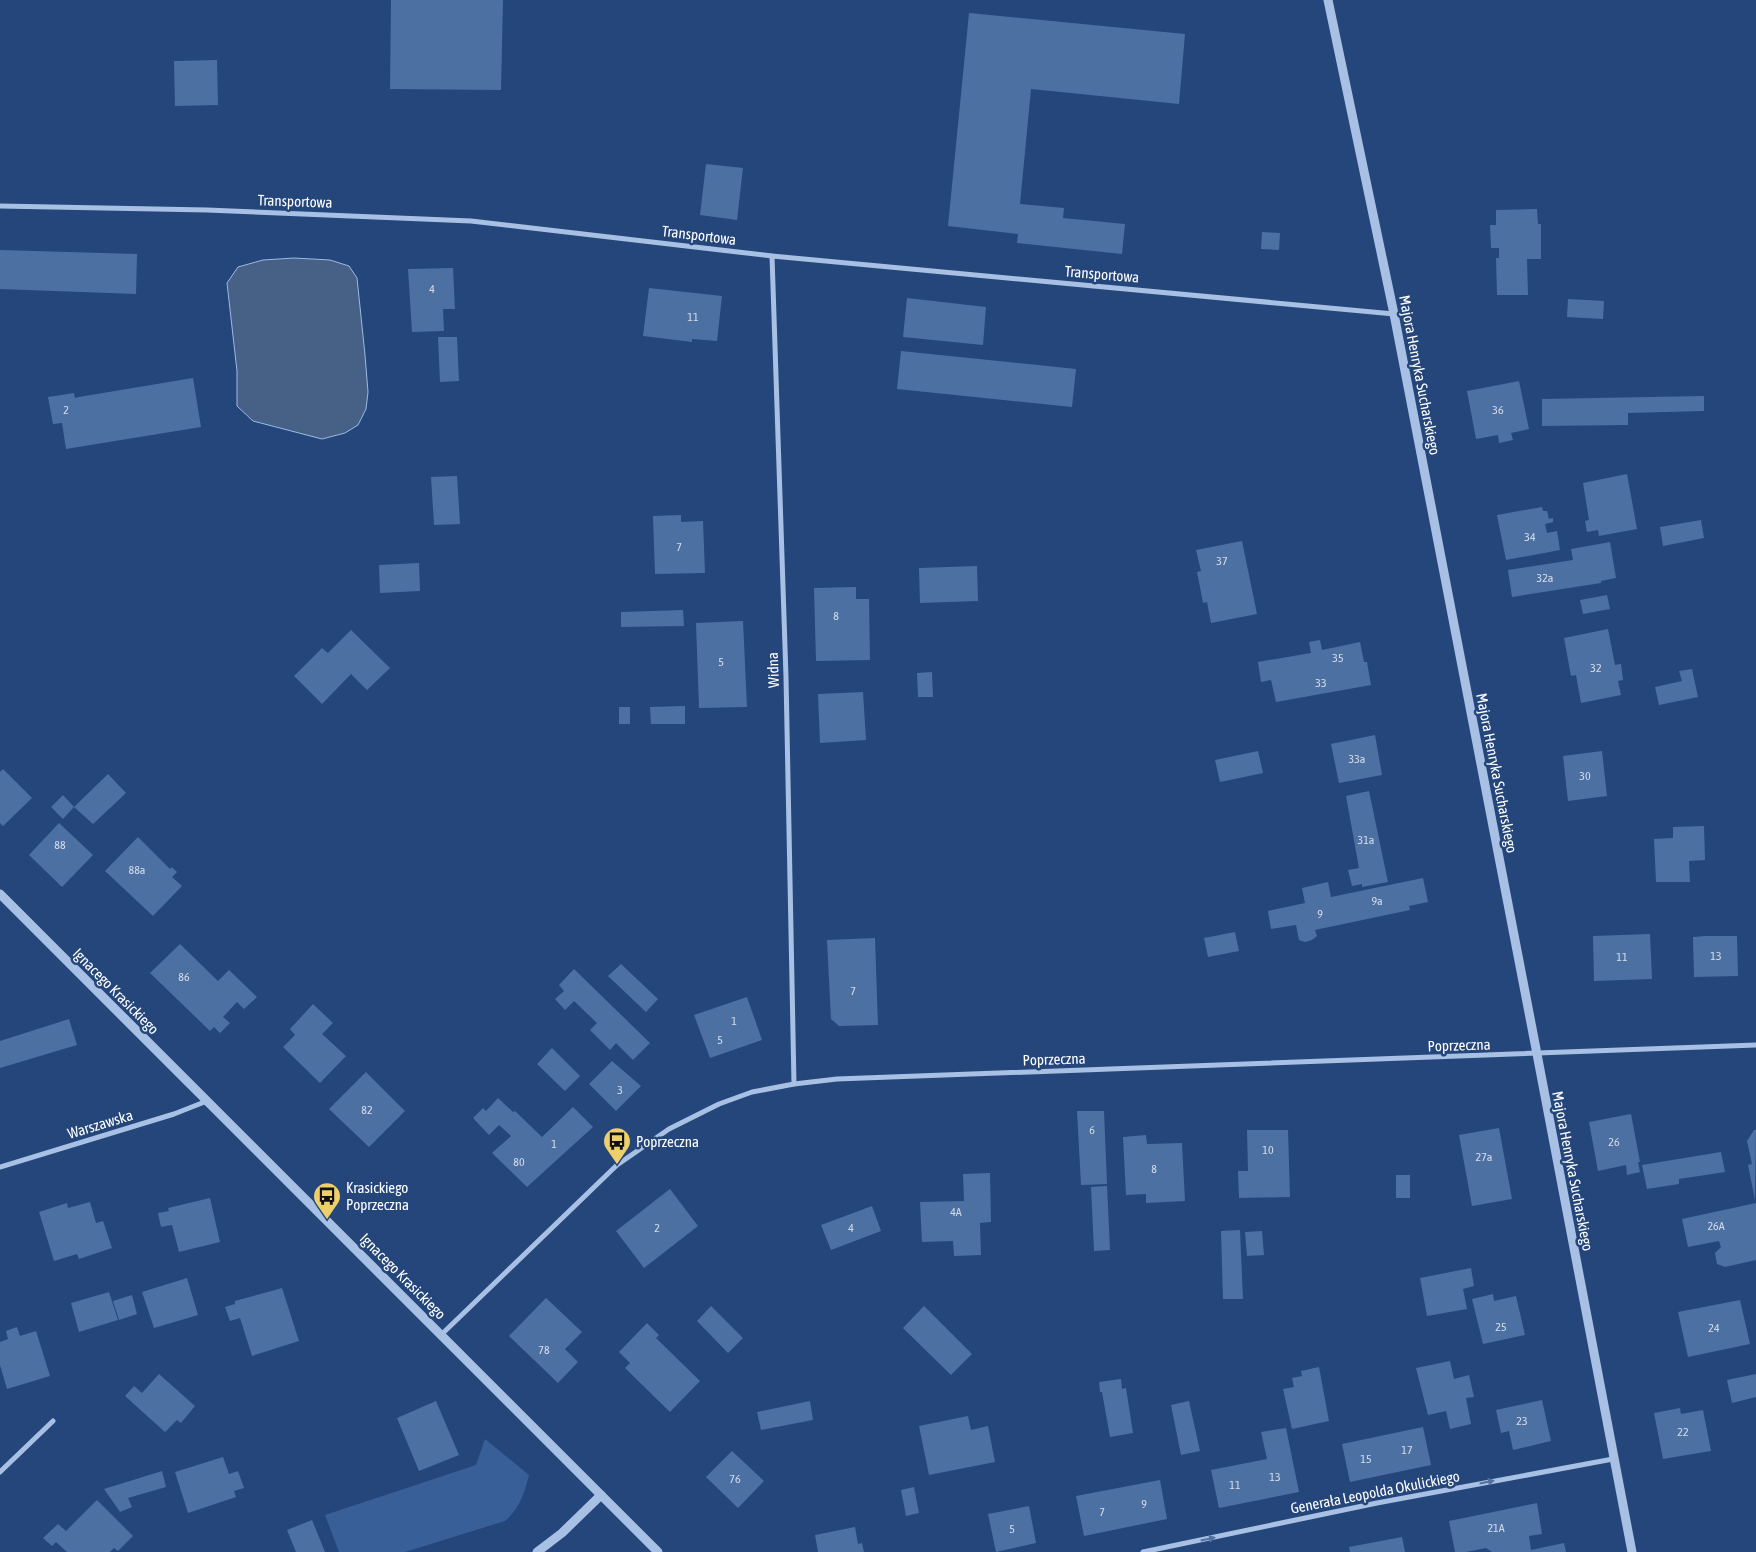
<svg xmlns="http://www.w3.org/2000/svg" width="1756" height="1552" font-family="'Asap Condensed',sans-serif">
<style>
.green{fill:#385f98}
.water{fill:#476086;stroke:#9cbae5}
.building{fill:#4d70a3}
.lines{fill:none;stroke-linecap:round;stroke-linejoin:round}
.minor{stroke:#a8c0e4;stroke-width:5}
.tertiary{stroke:#a8c0e4;stroke-width:9}
.oneway{fill:#5271a0}
.labels{text-anchor:middle;dominant-baseline:central;stroke-width:5;stroke-linejoin:round;paint-order:stroke}
.number-label{font-size:12px;fill:#d2dbe8}
.street-label{font-size:15px;fill:#fff;stroke:#24467b}
.poi-label{font-size:15px;fill:#fff;stroke:#24467b;text-anchor:start}
</style>
<rect width="100%" height="100%" fill="#24467b"/>
<path class="green" d="M485 1439 529 1475C524 1494 520 1508 505 1521L405 1552H339L325 1515 476 1465Z"/>
<polygon class="water" points="294,258 330,260 349,266 357,278 365,355 368,392 366,409 358,425 345,433 322,439 253,421 237,406 237,371 227,283 238,267 263,260"/>
<g class="building">
<polygon points="391,0 503,0 501,90 390,89"/>
<polygon points="969,13 1185,34 1179,104 1031,89 1020,204 1064,208 1063,218 1125,224 1122,254 1017,243 1018,234 948,226"/>
<polygon points="217,60 218,105 175,106 174,61"/>
<polygon points="706,164 743,168 737,220 700,215"/>
<polygon points="1537,209 1538,224 1541,224 1541,259 1527,259 1528,295 1497,295 1496,258 1499,258 1499,248 1491,248 1490,225 1496,225 1496,210"/>
<polygon points="1262,232 1280,233 1279,250 1261,249"/>
<polygon points="0,250 137,254 136,294 0,289"/>
<polygon points="453,268 455,309 443,309 444,331 412,332 408,269"/>
<polygon points="649,288 722,296 717,341 692,339 692,342 643,336"/>
<polygon points="907,298 986,307 983,345 903,337"/>
<polygon points="1568,299 1604,301 1603,319 1567,317"/>
<polygon points="438,337 457,337 459,381 440,382"/>
<polygon points="901,351 1076,369 1072,407 897,389"/>
<polygon points="193,378 201,427 66,449 62,423 53,424 48,397 74,393 75,398 79,397"/>
<polygon points="1519,381 1529,429 1511,433 1513,440 1499,443 1498,435 1476,439 1467,391"/>
<polygon points="1704,396 1704,411 1628,413 1628,425 1542,426 1542,399"/>
<polygon points="1627,474 1637,529 1599,536 1598,530 1587,532 1585,521 1589,520 1583,483"/>
<polygon points="457,476 460,524 434,525 431,477"/>
<polygon points="1542,507 1543,511 1547,511 1549,519 1553,518 1553,522 1545,524 1547,533 1557,531 1560,550 1506,560 1497,515"/>
<polygon points="681,515 681,522 703,521 705,573 655,574 653,516"/>
<polygon points="1701,520 1704,538 1663,546 1660,527"/>
<polygon points="1242,541 1257,614 1211,623 1207,602 1203,603 1200,587 1197,572 1201,571 1196,550"/>
<polygon points="1610,542 1616,578 1601,581 1601,583 1512,597 1508,570 1573,560 1571,549"/>
<polygon points="419,563 420,591 380,593 379,565"/>
<polygon points="977,566 978,601 920,603 919,568"/>
<polygon points="856,587 856,599 869,599 870,660 816,661 814,588"/>
<polygon points="1607,595 1610,609 1583,614 1580,600"/>
<polygon points="683,610 684,626 621,627 621,612"/>
<polygon points="743,621 747,707 699,708 696,623"/>
<polygon points="1608,629 1615,665 1621,664 1623,680 1618,681 1621,695 1581,703 1576,675 1571,676 1564,638"/>
<polygon points="351,630 390,668 367,690 351,674 322,704 294,676 322,648 328,653"/>
<polygon points="1320,640 1322,650 1360,642 1364,662 1367,662 1371,685 1276,702 1271,680 1261,682 1258,662 1311,653 1309,642"/>
<polygon points="1692,669 1698,697 1659,705 1655,687 1682,681 1679,671"/>
<polygon points="932,672 933,697 918,697 917,673"/>
<polygon points="863,692 866,740 820,743 818,694"/>
<polygon points="685,706 685,724 651,724 650,707"/>
<rect x="619" y="707" width="11" height="17"/>
<polygon points="1375,735 1382,775 1339,783 1331,744"/>
<polygon points="1258,751 1263,773 1220,782 1215,760"/>
<polygon points="1602,751 1607,796 1568,801 1563,756"/>
<polygon points="3,769 32,798 3,826 0,823 0,772"/>
<polygon points="108,774 126,793 93,824 74,807 63,819 51,807 63,795 74,807"/>
<polygon points="1369,791 1388,882 1362,887 1362,884 1352,886 1348,870 1359,868 1346,796"/>
<polygon points="59,823 93,855 62,887 29,855"/>
<polygon points="1704,826 1705,860 1689,861 1690,882 1656,882 1654,839 1673,838 1673,827"/>
<polygon points="138,837 170,869 172,867 177,872 172,877 182,886 153,916 105,871"/>
<polygon points="1423,878 1428,902 1409,906 1410,910 1315,930 1317,936 1312,940 1305,942 1299,940 1296,925 1271,929 1268,911 1305,903 1302,888 1328,882 1331,897"/>
<polygon points="1235,932 1239,951 1208,957 1204,938"/>
<polygon points="1650,934 1652,979 1594,981 1593,936"/>
<polygon points="1705,936 1737,936 1738,976 1694,977 1693,937"/>
<polygon points="875,938 878,1025 839,1026 831,1019 827,940"/>
<polygon points="180,944 218,981 229,970 257,997 244,1009 237,1002 223,1017 230,1023 220,1033 214,1027 210,1031 150,973"/>
<polygon points="621,964 658,999 646,1012 608,976"/>
<polygon points="574,969 650,1043 633,1060 616,1043 610,1050 590,1030 597,1023 574,1001 565,1010 555,999 564,991 559,985"/>
<polygon points="747,997 762,1040 710,1058 694,1015"/>
<polygon points="313,1004 333,1023 322,1034 346,1056 320,1083 283,1047 295,1035 290,1029"/>
<polygon points="69,1019 77,1045 0,1068 0,1041"/>
<polygon points="552,1048 580,1076 565,1091 537,1064"/>
<polygon points="612,1061 641,1086 616,1111 589,1084"/>
<polygon points="366,1072 405,1111 369,1147 329,1109"/>
<polygon points="498,1098 513,1112 515,1111 542,1137 573,1107 593,1127 527,1187 492,1153 511,1136 499,1125 489,1135 473,1118 483,1108 486,1111"/>
<polygon points="1077,1111 1104,1111 1107,1184 1081,1185"/>
<polygon points="1631,1114 1640,1162 1638,1162 1640,1172 1627,1175 1626,1165 1598,1171 1589,1122"/>
<polygon points="1499,1128 1512,1199 1472,1206 1459,1135"/>
<polygon points="1247,1130 1288,1130 1290,1197 1239,1198 1238,1171 1248,1171"/>
<polygon points="1754,1130 1756,1130 1755,1200 1748,1165 1752,1164 1747,1141"/>
<polygon points="1146,1135 1147,1144 1182,1143 1185,1201 1146,1203 1146,1194 1126,1195 1123,1137"/>
<polygon points="1721,1152 1725,1172 1679,1179 1679,1184 1647,1189 1642,1165"/>
<polygon points="990,1173 991,1222 980,1223 981,1255 954,1256 953,1241 922,1242 920,1202 964,1201 963,1174"/>
<rect x="1396" y="1175" width="14" height="23"/>
<polygon points="1107,1186 1110,1250 1094,1251 1091,1187"/>
<polygon points="670,1189 698,1226 644,1268 616,1231"/>
<polygon points="210,1198 220,1242 179,1252 172,1225 161,1227 158,1213 169,1211 168,1208"/>
<polygon points="90,1202 96,1223 103,1221 112,1248 79,1259 77,1254 54,1261 39,1212 67,1203 68,1208"/>
<polygon points="1756,1203 1756,1260 1725,1267 1717,1264 1715,1253 1721,1247 1719,1241 1688,1247 1682,1219"/>
<polygon points="872,1206 881,1231 831,1250 821,1225"/>
<polygon points="1240,1230 1243,1299 1223,1299 1221,1231"/>
<polygon points="1262,1231 1264,1255 1247,1256 1245,1232"/>
<polygon points="1471,1268 1474,1286 1463,1289 1467,1309 1427,1316 1420,1278"/>
<polygon points="187,1278 198,1315 154,1328 142,1292"/>
<polygon points="282,1288 299,1341 252,1356 240,1318 230,1321 225,1307 235,1304 235,1301"/>
<polygon points="109,1292 118,1320 79,1332 71,1303"/>
<polygon points="1493,1294 1494,1301 1516,1296 1525,1335 1483,1344 1472,1299"/>
<polygon points="132,1295 137,1314 119,1320 113,1301"/>
<polygon points="546,1298 582,1332 565,1349 578,1362 558,1383 509,1336"/>
<polygon points="1740,1300 1750,1344 1688,1357 1678,1312"/>
<polygon points="711,1306 743,1338 728,1353 697,1321"/>
<polygon points="924,1306 972,1354 951,1375 903,1328"/>
<polygon points="647,1323 659,1335 656,1338 700,1381 670,1412 625,1368 630,1363 619,1352"/>
<polygon points="17,1327 20,1336 36,1331 50,1376 7,1389 0,1365 0,1342 8,1339 6,1331"/>
<polygon points="1450,1361 1454,1379 1469,1375 1474,1397 1466,1398 1471,1424 1450,1429 1446,1411 1428,1415 1416,1368"/>
<polygon points="1319,1367 1329,1421 1292,1429 1283,1389 1294,1387 1292,1378 1302,1376 1301,1371"/>
<polygon points="159,1374 195,1406 181,1423 177,1420 165,1432 125,1396 134,1386 142,1393"/>
<polygon points="1756,1374 1756,1397 1732,1403 1727,1380"/>
<polygon points="1121,1379 1122,1389 1126,1388 1133,1433 1110,1437 1102,1392 1100,1392 1099,1382"/>
<polygon points="1542,1400 1551,1441 1513,1450 1509,1431 1501,1433 1496,1410"/>
<polygon points="436,1401 459,1455 419,1471 397,1418"/>
<polygon points="810,1401 813,1420 761,1430 757,1412"/>
<polygon points="1189,1401 1200,1451 1181,1455 1171,1405"/>
<polygon points="1680,1408 1681,1414 1703,1410 1711,1451 1663,1459 1654,1413"/>
<polygon points="968,1416 971,1430 988,1426 995,1462 929,1475 919,1426"/>
<polygon points="1423,1427 1431,1465 1350,1482 1342,1444"/>
<polygon points="1286,1428 1299,1492 1219,1508 1211,1470 1267,1459 1261,1432"/>
<polygon points="732,1451 764,1481 738,1508 706,1477"/>
<polygon points="223,1457 229,1474 238,1471 244,1488 234,1491 236,1497 188,1513 175,1472"/>
<polygon points="162,1471 166,1487 128,1498 132,1507 120,1512 104,1489"/>
<polygon points="1160,1480 1167,1519 1084,1536 1076,1496"/>
<polygon points="914,1487 919,1513 906,1516 901,1490"/>
<polygon points="97,1500 133,1536 118,1551 114,1548 110,1552 67,1552 56,1542 52,1546 43,1538 58,1524 66,1531"/>
<polygon points="1537,1503 1542,1534 1529,1536 1531,1550 1564,1543 1566,1552 1492,1552 1486,1548 1466,1552 1455,1552 1449,1521"/>
<polygon points="1029,1506 1036,1543 996,1552 988,1514"/>
<polygon points="312,1520 325,1552 296,1552 287,1530"/>
<polygon points="855,1527 858,1544 862,1543 864,1552 818,1552 815,1535"/>
<polygon points="1402,1537 1405,1552 1350,1552 1349,1547"/>
</g>
<g class="lines">
<g class="minor">
<polyline points="0,206 207,210 471,221 772,256 1394,314"/>
<polyline points="772,256 786,677 794,1084"/>
<polyline points="0,1167 174,1114 207,1101"/>
<polyline points="442,1334 617,1165 669,1129 719,1104 752,1092 794,1084 837,1079 1756,1045"/>
<polyline points="0,1472 53,1421"/>
<polyline points="1143,1552 1377,1503 1613,1459"/>
</g>
<g class="tertiary">
<polyline points="1328,0 1394,314 1537,1054 1632,1552"/>
<polyline points="0,894 658,1552"/>
<polyline points="537,1552 562,1533 601,1495"/>
</g>
</g>
<defs><path id="oneway-solid" d="M-6-.8H1V-3.2L6.5 0L1 3.2V.8H-6Z" transform="scale(1.25)"/></defs>
<g class="oneway">
<use href="#oneway-solid" transform="translate(1487 1482) rotate(-11)"/>
<use href="#oneway-solid" transform="translate(1208 1539) rotate(-12)"/>
</g>
<defs>
<g id="bus-pin" transform="scale(1.4375)"><path d="M0 17L-7.5 6A9.5 9.5 0 1 1 7.5 6Z" fill="#eecf6c" stroke="#24467b"/><path d="M-5-6H5V4H4V6H2V4H-2V6H-4V4H-5ZM-3.5-4V0h7V-4ZM-3.5 1.2v1.5H-2V1.2ZM2 1.2v1.5H3.5V1.2Z" fill="#111"/></g>
</defs>
<g fill-rule="evenodd">
<use href="#bus-pin" x="617" y="1141"/>
<use href="#bus-pin" x="327" y="1196"/>
</g>
<g class="labels">
<g class="number-label">
<text x="432" y="289">4</text>
<text x="693" y="317">11</text>
<text x="66" y="410">2</text>
<text x="1498" y="410">36</text>
<text x="1530" y="537">34</text>
<text x="679" y="547">7</text>
<text x="1222" y="561">37</text>
<text x="1545" y="578">32a</text>
<text x="836" y="616">8</text>
<text x="1338" y="658">35</text>
<text x="721" y="662">5</text>
<text x="1596" y="668">32</text>
<text x="1321" y="683">33</text>
<text x="1357" y="759">33a</text>
<text x="1585" y="776">30</text>
<text x="1366" y="840">31a</text>
<text x="60" y="845">88</text>
<text x="137" y="870">88a</text>
<text x="1377" y="901">9a</text>
<text x="1320" y="914">9</text>
<text x="1716" y="956">13</text>
<text x="1622" y="957">11</text>
<text x="184" y="977">86</text>
<text x="853" y="991">7</text>
<text x="734" y="1021">1</text>
<text x="720" y="1040">5</text>
<text x="620" y="1090">3</text>
<text x="367" y="1110">82</text>
<text x="1092" y="1130">6</text>
<text x="1614" y="1142">26</text>
<text x="554" y="1144">1</text>
<text x="1268" y="1150">10</text>
<text x="1484" y="1157">27a</text>
<text x="519" y="1162">80</text>
<text x="1154" y="1169">8</text>
<text x="956" y="1212">4A</text>
<text x="1716" y="1226">26A</text>
<text x="657" y="1228">2</text>
<text x="851" y="1228">4</text>
<text x="1501" y="1327">25</text>
<text x="1714" y="1328">24</text>
<text x="544" y="1350">78</text>
<text x="1522" y="1421">23</text>
<text x="1683" y="1432">22</text>
<text x="1407" y="1450">17</text>
<text x="1366" y="1459">15</text>
<text x="1275" y="1477">13</text>
<text x="735" y="1479">76</text>
<text x="1235" y="1485">11</text>
<text x="1144" y="1504">9</text>
<text x="1102" y="1512">7</text>
<text x="1496" y="1528">21A</text>
<text x="1012" y="1529">5</text>
</g>
<g class="street-label">
<text transform="translate(295 201) rotate(2)">Transportowa</text>
<text transform="translate(699 235) rotate(7)">Transportowa</text>
<text transform="translate(1102 274) rotate(5)">Transportowa</text>
<text transform="translate(1420 375) rotate(79)">Majora Henryka Sucharskiego</text>
<text transform="translate(773 670) rotate(-92)">Widna</text>
<text transform="translate(1497 773) rotate(79)">Majora Henryka Sucharskiego</text>
<text transform="translate(116 991) rotate(45)">Ignacego Krasickiego</text>
<text transform="translate(1459 1045) rotate(-2)">Poprzeczna</text>
<text transform="translate(1054 1059) rotate(-2)">Poprzeczna</text>
<text transform="translate(100 1124) rotate(-17)">Warszawska</text>
<text transform="translate(1573 1171) rotate(79)">Majora Henryka Sucharskiego</text>
<text transform="translate(403 1276) rotate(45)">Ignacego Krasickiego</text>
<text transform="translate(1375 1492) rotate(-11)">Generała Leopolda Okulickiego</text>
</g>
<g class="poi-label">
<text x="636" y="1141">Poprzeczna</text>
<text x="346" y="1187">Krasickiego<tspan x="346" dy="17">Poprzeczna</tspan></text>
</g>
</g>
</svg>
